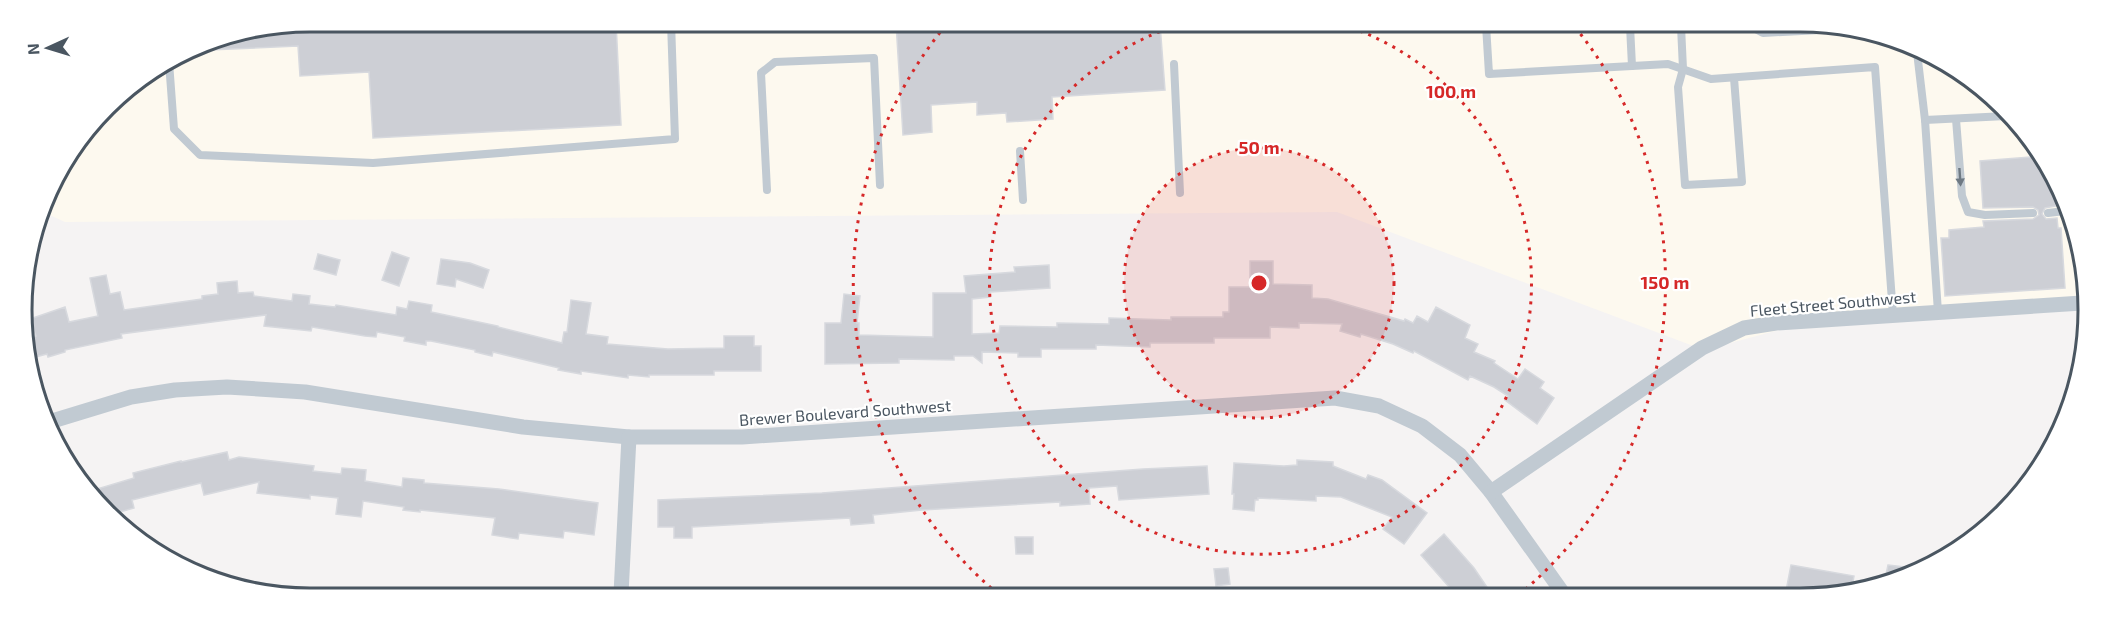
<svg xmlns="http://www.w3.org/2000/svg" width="2109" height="620" font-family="'Exo 2',sans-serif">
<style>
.commercial{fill:#fdf9ef}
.building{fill:#cdcfd5;stroke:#d7d9de;stroke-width:1.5}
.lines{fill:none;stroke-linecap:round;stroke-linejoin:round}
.lane{stroke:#c1cad2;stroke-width:8}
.street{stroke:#c1cad2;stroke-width:15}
.oneway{fill:#6e7983}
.ring{fill:none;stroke:#d62828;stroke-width:3;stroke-dasharray:3 6}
.labels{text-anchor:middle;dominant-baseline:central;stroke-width:4.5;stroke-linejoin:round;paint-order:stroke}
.street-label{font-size:16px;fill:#4a5661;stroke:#fff}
.rim{fill:none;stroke:#4a5661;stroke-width:3}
.centre{fill:#d62828;stroke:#fff;stroke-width:3}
.ring-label{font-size:18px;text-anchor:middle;font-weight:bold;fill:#d62828;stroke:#fff;stroke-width:4.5;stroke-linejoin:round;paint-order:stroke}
</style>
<rect width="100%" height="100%" fill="#f5f3f3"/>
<polygon class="commercial" points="310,21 1855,26 1959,70 2039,149 2082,253 2082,301 1813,321 1704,350 1337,212 65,222 43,212 51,182 119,93 200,43"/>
<g class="building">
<polygon points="310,21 616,22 621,125 373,138 369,72 300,76 298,46 209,50 208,41"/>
<polygon points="896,23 1160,24 1165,90 1052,97 1053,119 1007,122 1006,113 977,115 977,102 931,105 932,132 903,135"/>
<polygon points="2042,156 2055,187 2056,206 2045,208 2042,214 2046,219 2057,218 2058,228 2061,228 2065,288 1945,296 1941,238 1949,238 1949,230 1984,227 1983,221 2033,219 2039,215 2038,210 2033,207 1983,208 1980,161"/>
<polygon points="392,252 409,258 399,286 382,280"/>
<polygon points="318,254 340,260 336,275 314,269"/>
<polygon points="441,259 470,263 489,270 483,288 456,279 455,287 437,284"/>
<polygon points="1250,261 1273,261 1273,284 1312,285 1312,298 1328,299 1404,321 1405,319 1413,323 1417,316 1428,322 1436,307 1470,325 1465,338 1478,344 1474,352 1495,361 1494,363 1518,379 1525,369 1544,382 1540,388 1554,398 1537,424 1505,400 1508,396 1494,387 1470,376 1468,380 1414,351 1413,353 1393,344 1361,334 1360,337 1340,331 1342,324 1299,323 1299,328 1270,327 1270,338 1214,338 1214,343 1150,343 1150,347 1096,345 1096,349 1041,349 1041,357 1018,357 1018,353 982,352 982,363 973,356 954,356 954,360 899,359 899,363 825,364 825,323 841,323 844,294 860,296 857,323 859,323 859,335 933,337 933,293 966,293 964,276 1015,272 1014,267 1049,265 1050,288 990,292 990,297 972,299 972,334 999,333 1000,326 1057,327 1057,323 1109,324 1109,318 1171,320 1171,317 1223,317 1223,312 1229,312 1229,287 1250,287"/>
<polygon points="106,275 110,294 120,292 124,310 202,299 202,296 218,294 217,283 237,281 238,293 253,292 254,296 292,301 293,294 310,296 309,304 335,307 336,305 396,315 397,307 407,309 409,301 432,305 431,312 436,313 498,326 498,327 562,343 564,332 567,332 571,300 591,303 586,334 608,337 607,344 668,349 724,348 724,336 754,336 754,346 761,346 761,371 714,371 714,375 649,375 649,377 628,375 628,378 581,371 581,374 558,370 559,368 493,352 492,356 475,352 475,350 431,341 426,341 426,345 404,341 405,337 377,332 376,337 365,336 312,327 311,331 264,326 266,315 121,334 122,338 65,350 65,352 48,357 47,354 28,359 26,338 36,336 30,319 65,307 69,322 98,316 90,278"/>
<polygon points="227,452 229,460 239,457 314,466 313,471 341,474 342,468 366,470 365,481 402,487 403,478 424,480 424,483 499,489 598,503 594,535 564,531 563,538 519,533 518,539 492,535 495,518 420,510 420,512 403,510 404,507 363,501 361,517 336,514 338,498 310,495 310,499 257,493 259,482 204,495 201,483 132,500 134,508 113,514 87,492 134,478 133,473 181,461 181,462"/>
<polygon points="1297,460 1333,462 1333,466 1366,479 1368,475 1382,480 1427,513 1404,544 1383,529 1392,517 1341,497 1316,496 1316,501 1258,498 1258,500 1255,500 1254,511 1233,509 1234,494 1232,494 1234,463 1284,466 1297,465"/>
<polygon points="1207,466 1209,494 1119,500 1117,486 1089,488 1090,504 1060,506 1060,502 922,510 873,515 874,523 851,525 850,518 692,527 692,538 674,538 674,527 658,527 658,500 822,493 1143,469"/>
<polygon points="1444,534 1474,568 1493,596 1457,596 1421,555"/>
<polygon points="1015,537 1033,537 1033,554 1016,554"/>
<polygon points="1791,565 1854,576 1851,593 1836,597 1785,596"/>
<polygon points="1888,565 1922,569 1910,577 1884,584"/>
<polygon points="1228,568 1230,584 1216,586 1214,569"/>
</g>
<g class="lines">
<g class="lane">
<polyline points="1486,25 1489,74 1668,64 1711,79 1875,67 1893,315"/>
<polyline points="1630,26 1632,66"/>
<polyline points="1681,26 1683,69 1678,87 1685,185 1742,182 1734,78"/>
<polyline points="1750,26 1763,33 1859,28"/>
<polyline points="1917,52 1925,120 1938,312"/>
<polyline points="169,62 174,129 200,155 373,163 675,139 671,22"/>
<polyline points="1174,64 1180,193"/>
<polyline points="1956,119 1962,196 1968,212 1985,215 2033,213"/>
<polyline points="1925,120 2006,116"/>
<polyline points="1020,151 1023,200"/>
<polyline points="767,190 761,73 775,62 874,58 880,185"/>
<polyline points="2048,213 2065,211"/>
</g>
<g class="street">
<polyline points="49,422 131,397 175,390 227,387 305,392 523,427 629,437 742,437 1335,398 1379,406 1422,426 1460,455 1491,492 1565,596"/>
<polyline points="1491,492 1702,348 1744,328 1776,323 2082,303"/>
<polyline points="621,594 629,437"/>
</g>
</g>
<defs><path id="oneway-solid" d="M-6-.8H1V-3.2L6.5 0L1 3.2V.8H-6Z" transform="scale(1.5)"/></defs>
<use class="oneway" href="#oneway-solid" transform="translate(1960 177) rotate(86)"/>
<circle cx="1259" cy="283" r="135" fill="#d62828" fill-opacity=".12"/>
<g class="ring">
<circle cx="1259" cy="283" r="135"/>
<path d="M1343 25A271 271 0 1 1 1178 25"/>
<path d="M998 594A406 406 0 0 1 946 25M1575 27A406 406 0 0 1 1520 594"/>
</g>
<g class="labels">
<g class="street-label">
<text transform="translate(1833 303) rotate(-5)">Fleet Street Southwest</text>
<text transform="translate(845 412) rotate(-4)">Brewer Boulevard Southwest</text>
</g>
</g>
<path d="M0 0H2109V620H0ZM310 32H1800A278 278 0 0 1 2078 310V310A278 278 0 0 1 1800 588H310A278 278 0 0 1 32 310V310A278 278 0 0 1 310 32Z" fill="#fff" fill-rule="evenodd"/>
<path class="rim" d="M310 32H1800A278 278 0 0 1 2078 310V310A278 278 0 0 1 1800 588H310A278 278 0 0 1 32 310V310A278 278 0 0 1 310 32Z"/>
<circle cx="1259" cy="283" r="9" class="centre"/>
<g class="ring-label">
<text x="1451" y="98">100 m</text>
<text x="1259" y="154">50 m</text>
<text x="1665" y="289">150 m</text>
</g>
<g transform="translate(48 48) rotate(266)" stroke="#ffffff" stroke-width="4.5" paint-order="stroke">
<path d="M0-4.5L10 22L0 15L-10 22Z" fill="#4a5661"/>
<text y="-9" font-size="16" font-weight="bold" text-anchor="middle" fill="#4a5661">N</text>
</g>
</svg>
